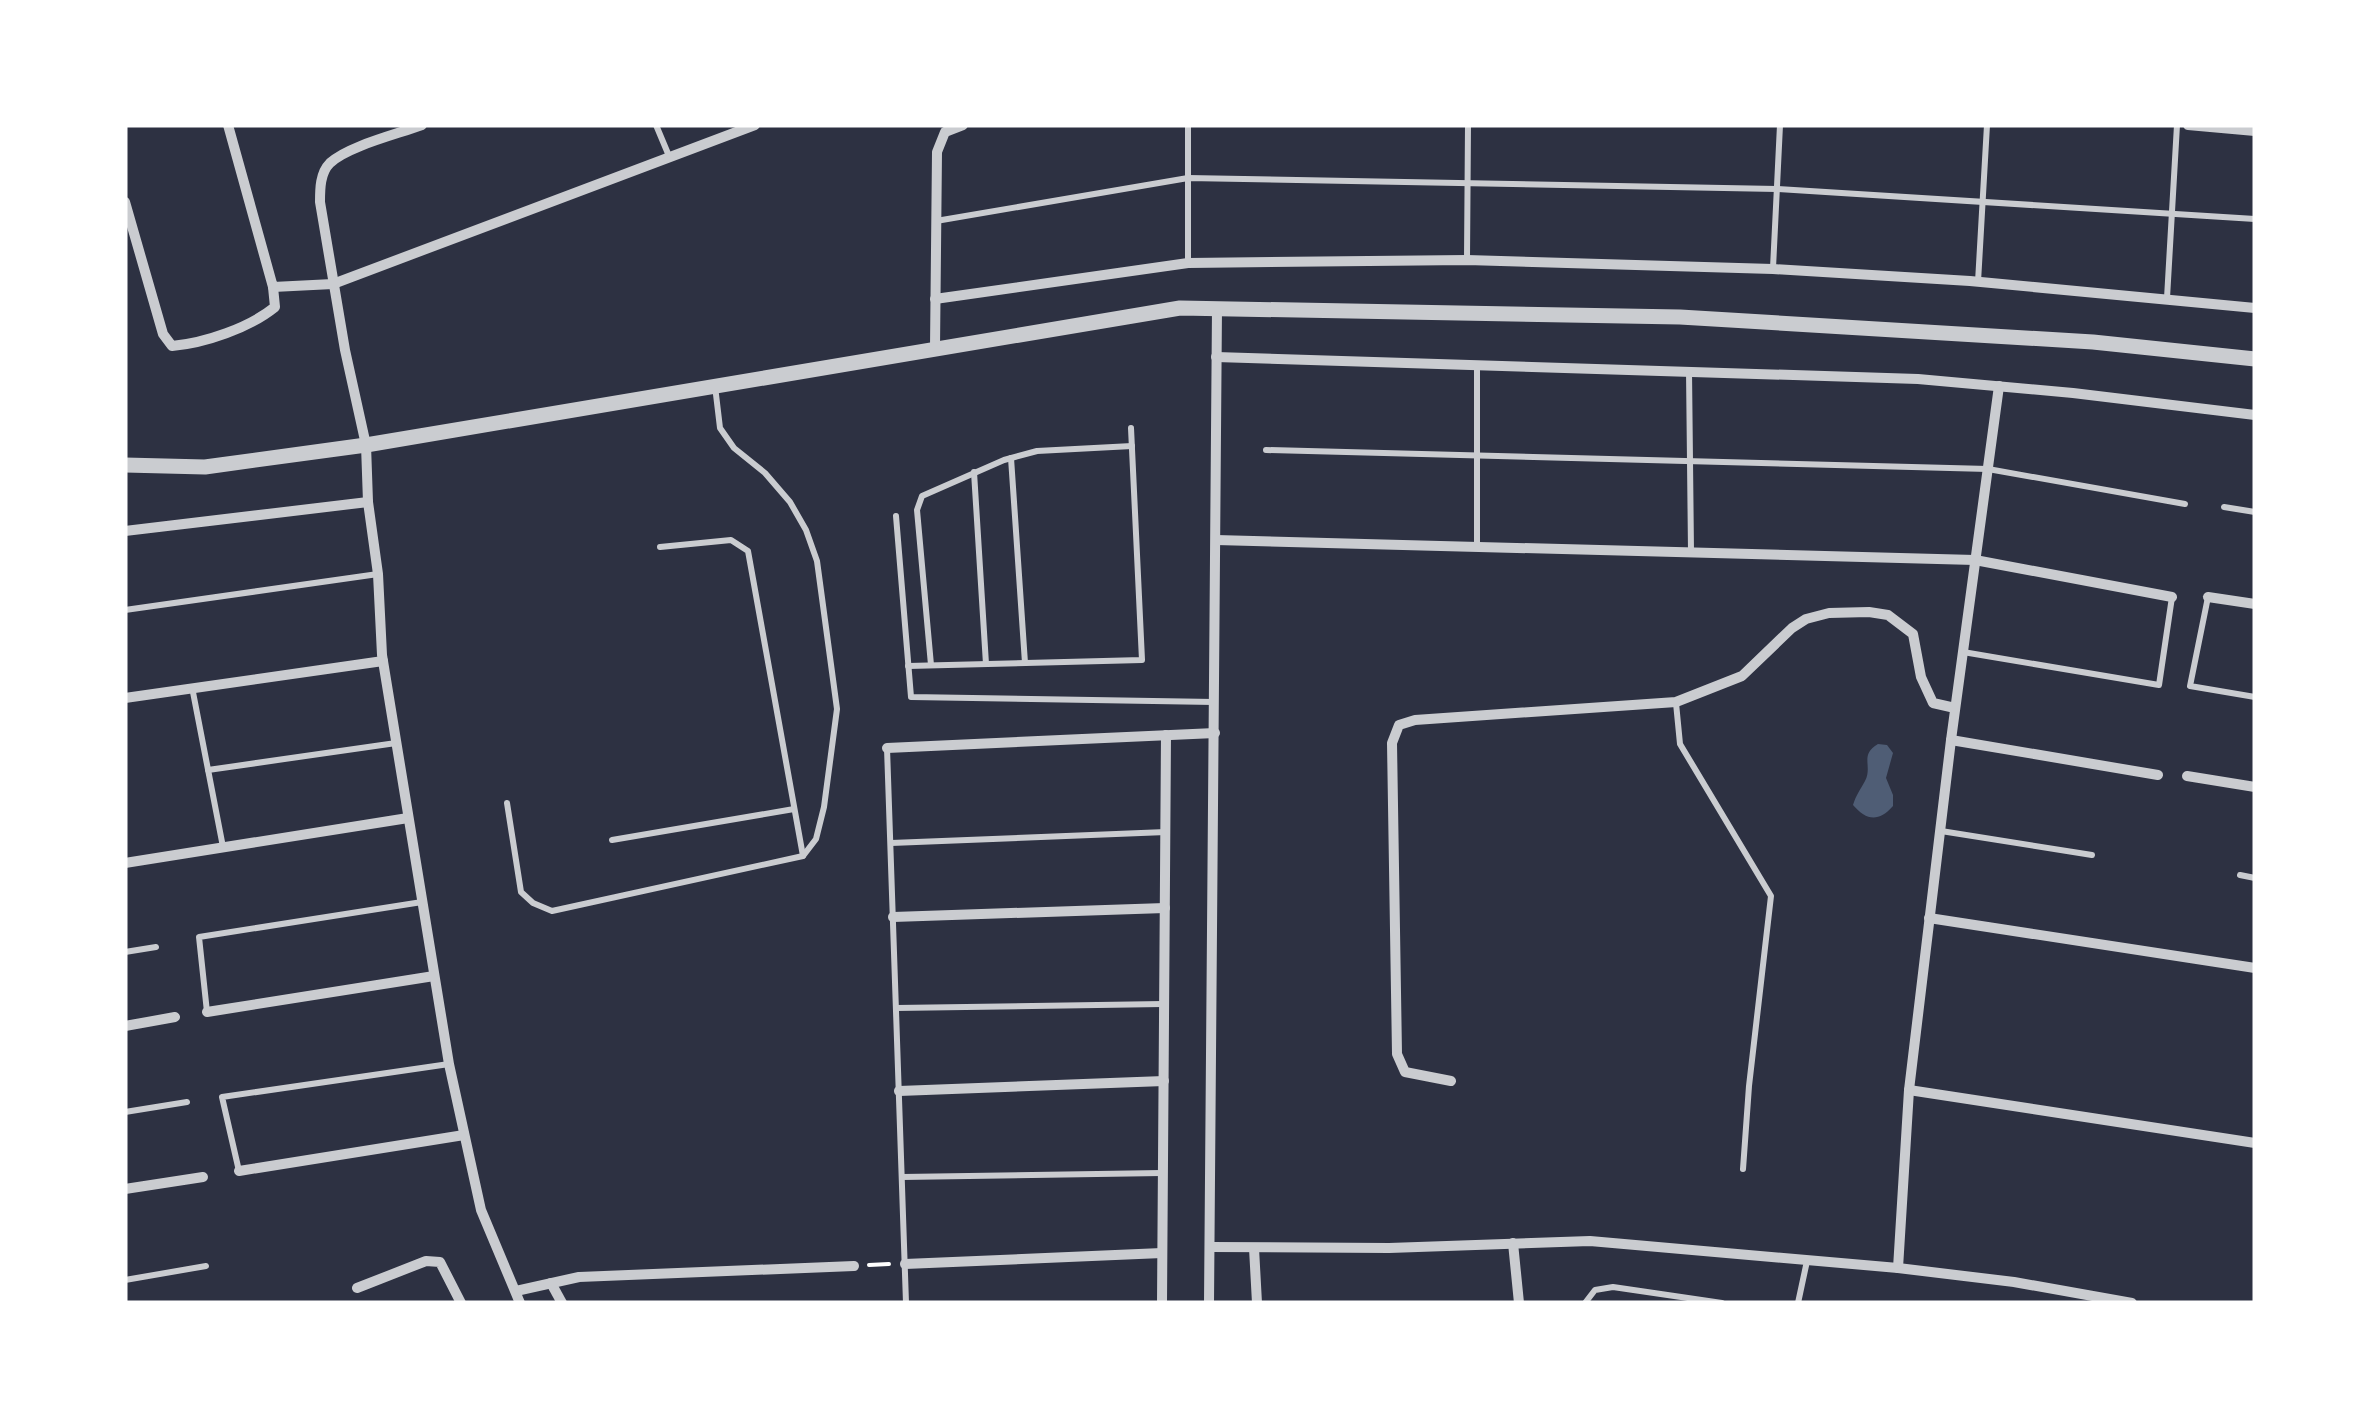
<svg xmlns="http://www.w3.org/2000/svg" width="2380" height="1428" font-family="'Space Grotesk',sans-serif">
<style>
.water{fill:#4f5d75}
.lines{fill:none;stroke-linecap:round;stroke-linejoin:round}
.path{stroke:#fff;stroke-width:4}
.service{stroke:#caccd0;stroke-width:6}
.minor{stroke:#caccd0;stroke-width:10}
.tertiary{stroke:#caccd0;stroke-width:15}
</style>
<rect width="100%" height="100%" fill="#2d3142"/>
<path class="water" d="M1878 744 1887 745 1893 753 1886 778 1893 795V806C1878 823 1866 820 1853 805 1856 795 1860 790 1865 781 1873 766 1859 755 1878 744Z"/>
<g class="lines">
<polyline class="path" points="869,1265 889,1264"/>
<g class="service">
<polyline points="656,125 669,156"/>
<polyline points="936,221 1188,178 1777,189 2255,219"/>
<polyline points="1467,259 1468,125"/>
<polyline points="1188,263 1188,125"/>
<polyline points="1773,268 1780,125"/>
<polyline points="1978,282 1987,125"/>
<polyline points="2167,298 2177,125"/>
<polyline points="1477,364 1477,547"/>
<polyline points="1689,371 1691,551"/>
<polyline points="1266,450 1988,469 2185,504"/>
<polyline points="1011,458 1025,663"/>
<polyline points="974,472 986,664"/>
<polyline points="2224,507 2255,512"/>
<polyline points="896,516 911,697 1214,702"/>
<polyline points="660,547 731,540 748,551 803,856"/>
<polyline points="2208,597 2190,686 2255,697"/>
<polyline points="125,610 378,574"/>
<polyline points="1963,652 2159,685 2172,597"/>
<polyline points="931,665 917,510 922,496 1004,460 1037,451 1132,446"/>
<polyline points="908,666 1142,660 1131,428"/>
<polyline points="192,687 223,847"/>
<polyline points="1676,703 1680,744 1771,896 1749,1086 1743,1169"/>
<polyline points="887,748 906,1303"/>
<polyline points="208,770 396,743"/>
<polyline points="507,803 521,892 533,903 552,911 803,856 816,839 824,807 837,709 817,561 806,530 790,502 765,473 734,448 720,428 715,386"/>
<polyline points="1941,831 2092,855"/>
<polyline points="612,840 794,809"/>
<polyline points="891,843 1166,832"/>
<polyline points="2240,875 2255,878"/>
<polyline points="125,952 156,947"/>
<polyline points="896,1008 1163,1004"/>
<polyline points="207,1012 199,937 422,902"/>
<polyline points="125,1112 187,1102"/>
<polyline points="239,1171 222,1097 449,1064"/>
<polyline points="902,1177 1162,1173"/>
<polyline points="125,1280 206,1266"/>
<polyline points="1585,1303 1595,1290 1613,1287 1722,1303"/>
<polyline points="1798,1303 1807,1261"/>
</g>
<g class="minor">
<polyline points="228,125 273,287 333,284 755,125"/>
<path d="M422 125C398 134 348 146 330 163 320 173 320 189 320 202L345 350 366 445 368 502 378 574 382 655 449 1064 481 1210 520 1303"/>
<polyline points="2188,125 2255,131"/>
<path d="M125 202 163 334 172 346C205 343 249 328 275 307L273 287"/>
<polyline points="935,299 1188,263 1467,260 1773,269 1970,281 2255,308"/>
<polyline points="935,348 937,152 945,132 963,125"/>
<polyline points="1216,357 1918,379 2073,393 2255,415"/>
<polyline points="125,531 368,502"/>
<polyline points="1216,540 1975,560 2172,597"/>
<polyline points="2208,597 2255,604"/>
<polyline points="125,698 383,661"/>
<polyline points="1951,740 2158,775"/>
<polyline points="887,748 1215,733"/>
<polyline points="2187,776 2255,787"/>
<polyline points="125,863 408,818"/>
<polyline points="893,917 1165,908"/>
<polyline points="1929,918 2255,968"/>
<polyline points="207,1012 434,976"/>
<polyline points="125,1026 175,1017"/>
<polyline points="1451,1081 1405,1072 1397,1054 1392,743 1399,725 1415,720 1676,702 1742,676 1792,628 1806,619 1829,613 1869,612 1888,615 1913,634 1921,677 1933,703 1955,708"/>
<polyline points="1909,1090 2255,1143"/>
<polyline points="899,1091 1164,1081"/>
<polyline points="239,1171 464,1135"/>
<polyline points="125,1189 203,1177"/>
<polyline points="1513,1243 1519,1303"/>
<polyline points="1210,1247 1389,1248 1590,1241 1898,1268 2014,1282 2132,1303"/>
<polyline points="1254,1248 1257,1303"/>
<polyline points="905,1264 1162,1253"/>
<polyline points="1898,1268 1909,1090 1951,740 1999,386"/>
<polyline points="551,1283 562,1303"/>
<polyline points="357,1288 426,1261 440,1262 461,1303"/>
<polyline points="516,1291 579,1277 854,1266"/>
<polyline points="1162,1303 1166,735"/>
<polyline points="1209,1303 1217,308"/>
</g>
<polyline class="tertiary" points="125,465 205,467 366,445 1180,308 1680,317 2093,342 2255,359"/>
</g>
<rect width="2380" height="1428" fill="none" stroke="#ffffff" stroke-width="255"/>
</svg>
